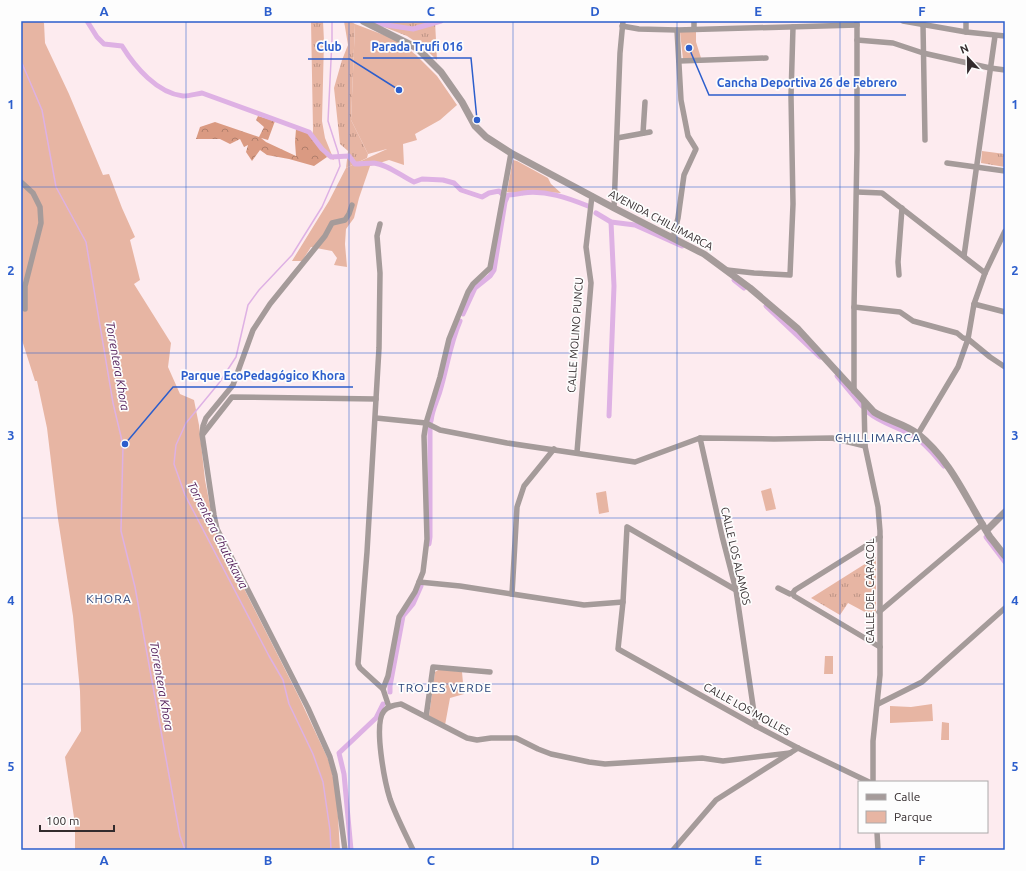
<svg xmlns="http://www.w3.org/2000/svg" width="1026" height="871" font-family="Ubuntu,sans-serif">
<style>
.grass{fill:url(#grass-tufts)}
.forest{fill:url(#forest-crowns)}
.park{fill:#e7b5a3}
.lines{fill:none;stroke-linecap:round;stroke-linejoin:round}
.stream{stroke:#deb1e4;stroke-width:1.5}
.canal{stroke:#deb1e4;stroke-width:5}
.minor{stroke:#a59b9a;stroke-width:5.5}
.tertiary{stroke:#a59b9a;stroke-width:7}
.grid{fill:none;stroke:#2c5ecc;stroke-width:1;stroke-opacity:0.55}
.labels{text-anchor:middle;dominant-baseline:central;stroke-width:3.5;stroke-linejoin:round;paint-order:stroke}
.street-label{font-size:11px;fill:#332b2d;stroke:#fdfdfd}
.water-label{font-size:12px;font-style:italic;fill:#501b57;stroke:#fdfdfd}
.neighbourhood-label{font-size:12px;letter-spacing:1px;fill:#243f76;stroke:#fdfdfd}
.leader{fill:none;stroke:#2c5ecc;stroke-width:1.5}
.callout-dot{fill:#2c5ecc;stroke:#fdfdfd;stroke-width:1.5}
.callout-label{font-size:12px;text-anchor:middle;font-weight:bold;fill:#2c5ecc;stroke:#fdfdfd;stroke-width:3.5;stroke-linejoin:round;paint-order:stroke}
.neatline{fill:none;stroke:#2c5ecc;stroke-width:1.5}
.grid-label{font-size:13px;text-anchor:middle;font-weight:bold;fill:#2c5ecc}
</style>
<defs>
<pattern id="grass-tufts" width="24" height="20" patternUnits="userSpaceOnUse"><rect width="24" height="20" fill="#e7b5a3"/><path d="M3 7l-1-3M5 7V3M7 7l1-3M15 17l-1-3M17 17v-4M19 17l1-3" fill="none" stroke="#bc9385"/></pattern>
<pattern id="forest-crowns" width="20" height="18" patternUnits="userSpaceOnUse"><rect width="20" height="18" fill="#da9a82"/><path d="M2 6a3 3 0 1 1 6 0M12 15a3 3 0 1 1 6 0" fill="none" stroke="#b17e6b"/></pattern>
</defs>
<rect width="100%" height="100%" fill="#fdebef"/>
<g class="grass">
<polygon points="311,21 323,21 324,41 322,121 325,138 334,160 327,157 312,138 313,130"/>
<polygon points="344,21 350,21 355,24 351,120 368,154 367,158 346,168 348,151 340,144 334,88 342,60 348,45"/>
<polygon points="369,21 435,21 437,60 422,46 407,36"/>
<polygon points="982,151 1005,154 1005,167 981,163"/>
<polygon points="876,557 876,618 848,603 840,615 811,598"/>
</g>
<polygon class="forest" points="258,116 275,121 268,140 261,138 266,142 296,156 295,142 296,129 309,134 327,157 314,166 289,159 267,155 260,150 252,161 246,152 248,145 244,147 240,139 230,144 220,139 196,139 200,127 215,122 259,137 264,127 256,120"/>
<g class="park">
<path d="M21 21H42L44 23 45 43 69 94 103 175 109 174 122 208 135 237 130 240 140 280 134 284 171 343 168 367 180 394 194 400 199 425 205 480 214 526 228 557 298 695 328 759C338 787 338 820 340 850H75V824L65 757 81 731 80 691 73 616 58 519 47 428 37 381H35L21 337Z"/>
<polygon points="355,24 397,40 416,55 437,76 457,105 440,120 415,134 417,140 403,144 404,165 389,160 370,166 359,198 354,218 346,229 345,244 347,267 334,265 337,258 332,251 311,247 302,261 292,261 329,201 346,168 387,149 368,154 351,120"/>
<polygon points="696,31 696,42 701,58 683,59 680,32"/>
<polygon points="513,160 517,161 548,178 551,184 561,193 524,191 514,193 507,192 512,164"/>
<polygon points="771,488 776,509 766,511 761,491"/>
<polygon points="606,491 609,512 599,514 596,493"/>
<polygon points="825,656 833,656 833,674 824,674"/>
<polygon points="440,669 462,672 464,694 450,698 445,725 429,716 435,672"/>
<polygon points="932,704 933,721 890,723 890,706 911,707"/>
<polygon points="942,722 949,723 949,740 941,740"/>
</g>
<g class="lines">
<g class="stream">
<polyline points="21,61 42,110 56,187 86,242 113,403 123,445 121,531 135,587 180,836 185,850"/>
<polyline points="331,850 330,830 323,782 313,754 289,704 283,680 269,656 185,495 174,464 176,445 186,423 219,383 236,357 248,305 259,290 292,255 322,207 340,166 338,152 328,121 332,40 332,21"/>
</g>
<g class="canal">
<path d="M87 21 97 37 104 44 122 46C135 67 157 93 183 96 189 96 196 94 202 93L309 132 322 149 331 157 349 156 355 164C361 164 368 163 374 163 389 165 401 176 414 182L422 179 443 180 454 183 461 190 482 197 489 193 499 191 502 194"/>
<polyline points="374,21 380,24 413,29 441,21"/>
<polyline points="596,213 611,222 635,225 682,246"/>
<polyline points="734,280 744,288"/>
<polyline points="766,306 820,357"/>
<path d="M463 314 475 288 490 276 494 270 505 202 508 195C514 195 518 194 523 193 546 190 568 198 588 206"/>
<polyline points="837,376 862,406"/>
<path d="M868 412C882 424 900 427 915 437 927 445 935 456 944 466"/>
<polyline points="609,416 614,286 611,222"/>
<path d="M431 421C432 410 437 401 440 391 447 368 450 344 460 321"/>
<polyline points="986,537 1005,562"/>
<polyline points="429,544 430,537 430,429"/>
<polyline points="390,692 390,686 403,616 413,604 421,586"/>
<polyline points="351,850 344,774 339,753 376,718 383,704"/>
</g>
<g class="minor">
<polyline points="903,21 966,32 1005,36"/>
<polyline points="923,25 925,140"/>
<polyline points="622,26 639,29 677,30 857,25"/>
<polyline points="694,29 694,21"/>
<polyline points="966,32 966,21"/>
<polyline points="857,40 893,43 923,53 990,68 1005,70"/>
<polyline points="679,61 766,58"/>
<polyline points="643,133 645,102"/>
<polyline points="617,138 650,132"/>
<polyline points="947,163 1005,171"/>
<polyline points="21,182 33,193 40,207 41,223 25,286 25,309"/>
<polyline points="857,192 882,193 985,273"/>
<polyline points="614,208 620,53 623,21"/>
<polyline points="380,224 377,236 380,273 379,348 367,552 358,664 360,668 383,689"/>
<polyline points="673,238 678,218 684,175 696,149 688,136 681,100 677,30"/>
<polyline points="964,256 995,36"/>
<polyline points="727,270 754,273 790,275 793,204 791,96 793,27"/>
<polyline points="899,275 898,262 902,208"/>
<polyline points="974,304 1005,312"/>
<polyline points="854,307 900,312 913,321 957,333 963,338 968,339 990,357 1005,367"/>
<polyline points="854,391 854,307 857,150 857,21"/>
<polyline points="864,402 865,446 878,507 880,531 880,675 873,741 873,782"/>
<polyline points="376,418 426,423 440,430 507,443 635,462 700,438 774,439 832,438 865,446"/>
<polyline points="203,434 232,397 376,399"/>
<polyline points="918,434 958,367 968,339 974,304 985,273 1005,231"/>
<polyline points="700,438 722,536 736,590 756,726"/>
<polyline points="577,452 591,283 586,247 592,196"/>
<polyline points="419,582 460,586 584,605 623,602"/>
<polyline points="778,588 790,594 793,593 794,596 880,647"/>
<polyline points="736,590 627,527 623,602 618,649 756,726 798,748 869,782"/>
<polyline points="793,593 795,590 880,537"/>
<polyline points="512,594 517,507 524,486 554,449"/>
<polyline points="879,612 983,524"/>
<polyline points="878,704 922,682 1005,608"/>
<polyline points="389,707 383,689 388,676 399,617 415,592 423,572 427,539 424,436 426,423 440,377 449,339 468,292 473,284 490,268 511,153"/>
<polyline points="426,717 433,667 490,672"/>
<polyline points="877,832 878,850"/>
<polyline points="345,850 335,775 330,757 308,708 217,529 214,515 202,434 203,426 206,418 233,385 253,330 270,304 325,236 332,223 345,220 349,214 352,205"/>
<path d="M413 850C405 833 396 816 390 799 385 783 373 724 384 711 388 706 395 705 401 704L467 738 477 740 491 738H516L538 749 551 754 589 762 605 764 702 758 723 761 790 753"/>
<polyline points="673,850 716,800 798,748"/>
</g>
<g class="tertiary">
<path d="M363 21 417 48 441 72 462 102 475 126 486 137 511 153 614 208 704 254 750 288 798 329 874 412C888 421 906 424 918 434 952 461 967 501 990 537 995 543 1000 550 1005 556"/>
<polyline points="987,530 1005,512"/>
</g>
</g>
<path class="grid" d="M186 21V850M349 21V850M513 21V850M677 21V850M840 21V850M21 187H1005M21 353H1005M21 518H1005M21 684H1005"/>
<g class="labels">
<g class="street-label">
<text transform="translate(661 220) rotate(28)">AVENIDA CHILLIMARCA</text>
<text transform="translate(575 335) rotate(-86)">CALLE MOLINO PUNCU</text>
<text transform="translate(736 556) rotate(77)">CALLE LOS ALAMOS</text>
<text transform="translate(870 591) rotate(-90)">CALLE DEL CARACOL</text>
<text transform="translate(747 709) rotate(29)">CALLE LOS MOLLES</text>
</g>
<g class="water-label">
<text transform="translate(118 366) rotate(80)">Torrentera Khora</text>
<text transform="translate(218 535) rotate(63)">Torrentera Chutakawa</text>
<text transform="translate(162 686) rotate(80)">Torrentera Khora</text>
</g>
<g class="neighbourhood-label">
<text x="878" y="437">CHILLIMARCA</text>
<text x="109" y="598">KHORA</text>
<text x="445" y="687">TROJES VERDE</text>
</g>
</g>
<path class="leader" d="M477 120L471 58H363M399 90L350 59H308M689 48L709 95H906M125 444L173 387H353"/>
<g class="callout-dot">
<circle cx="477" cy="120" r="4"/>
<circle cx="399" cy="90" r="4"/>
<circle cx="689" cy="48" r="4"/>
<circle cx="125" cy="444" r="4"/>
</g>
<g class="callout-label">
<text x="417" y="51">Parada Trufi 016</text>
<text x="329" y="51">Club</text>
<text x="807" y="87">Cancha Deportiva 26 de Febrero</text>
<text x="263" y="380">Parque EcoPedagógico Khora</text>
</g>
<rect width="1026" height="871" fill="none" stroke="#fdfdfd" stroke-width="44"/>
<rect x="858" y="781" width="130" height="52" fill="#fdfdfd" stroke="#aca9aa"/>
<rect x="866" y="794" width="20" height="6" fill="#a59b9a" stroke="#aca9aa"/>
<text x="894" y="801" font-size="12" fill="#332b2d">Calle</text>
<rect x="866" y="811" width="20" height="12" fill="#e7b5a3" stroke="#aca9aa"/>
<text x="894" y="821" font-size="12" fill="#332b2d">Parque</text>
<g transform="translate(968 58) rotate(338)" stroke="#fdfdfd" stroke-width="3" paint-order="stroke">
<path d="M0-3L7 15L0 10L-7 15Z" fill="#332b2d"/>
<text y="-6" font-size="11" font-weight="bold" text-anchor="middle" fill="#332b2d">N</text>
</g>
<path d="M40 825v6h74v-6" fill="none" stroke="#332b2d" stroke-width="2"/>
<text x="46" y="825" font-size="12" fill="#332b2d" stroke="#fdfdfd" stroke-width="3" paint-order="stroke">100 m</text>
<rect x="22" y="22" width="982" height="827" class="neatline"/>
<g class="grid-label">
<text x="104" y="16">A</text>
<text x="268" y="16">B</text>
<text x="431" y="16">C</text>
<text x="595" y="16">D</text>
<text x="758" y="16">E</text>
<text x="922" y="16">F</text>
<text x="11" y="109">1</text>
<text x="1015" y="109">1</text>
<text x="11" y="275">2</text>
<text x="1015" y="275">2</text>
<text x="11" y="440">3</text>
<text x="1015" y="440">3</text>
<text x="11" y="605">4</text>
<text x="1015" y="605">4</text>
<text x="11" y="771">5</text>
<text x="1015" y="771">5</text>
<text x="104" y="865">A</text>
<text x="268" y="865">B</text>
<text x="431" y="865">C</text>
<text x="595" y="865">D</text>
<text x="758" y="865">E</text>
<text x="922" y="865">F</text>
</g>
</svg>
